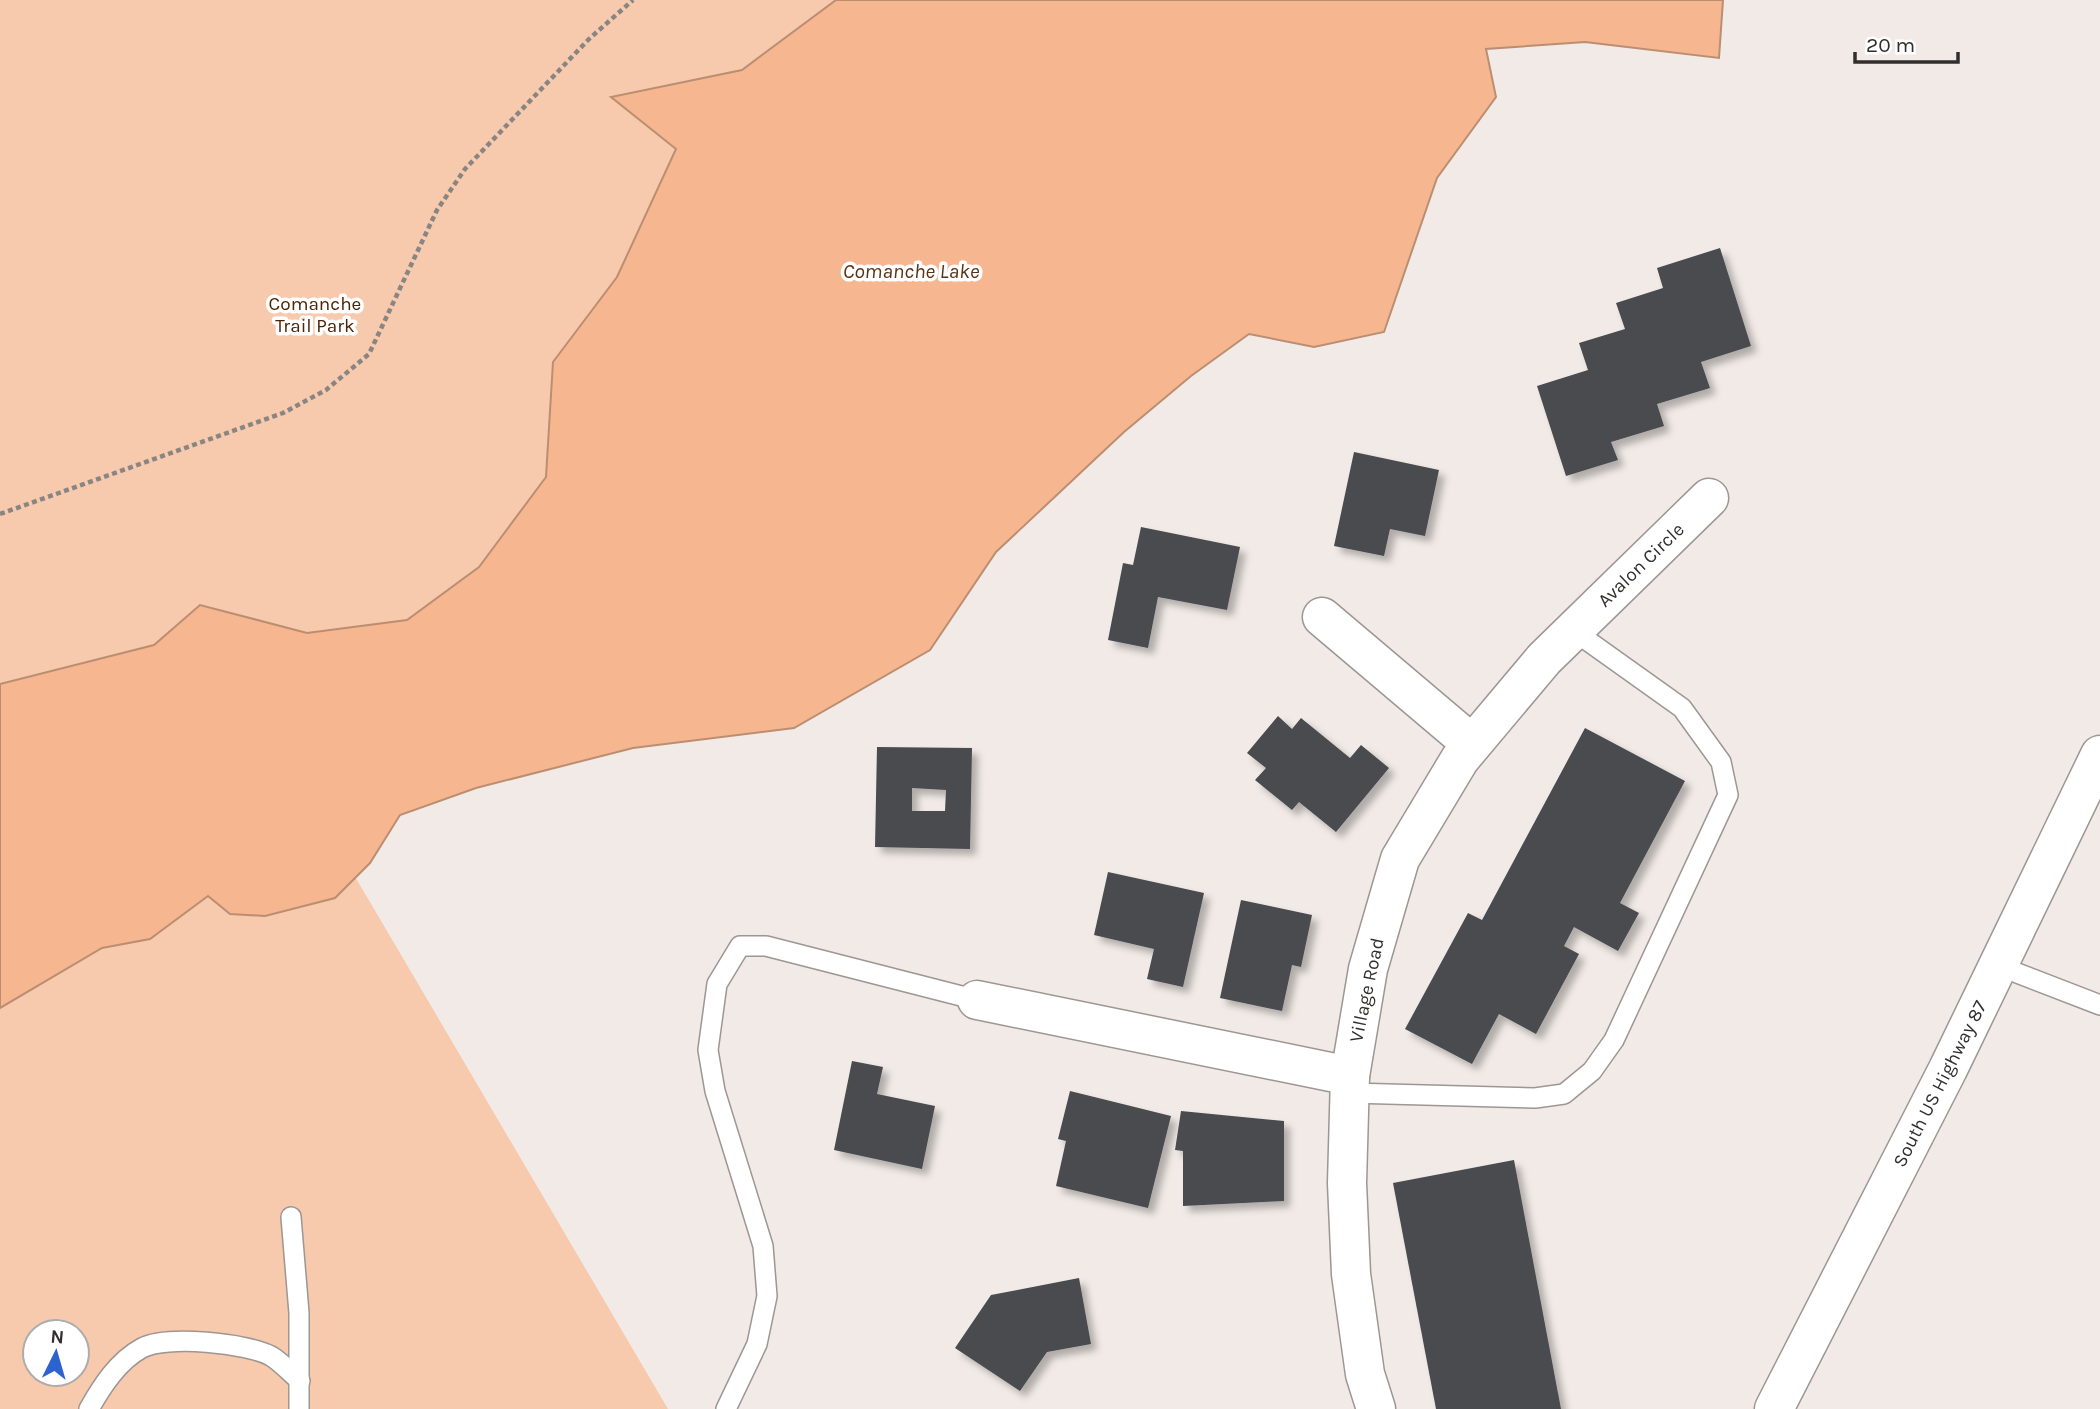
<svg xmlns="http://www.w3.org/2000/svg" width="2100" height="1409" font-family="Karla,sans-serif">
<style>
.green{fill:#f7c9ad;fill-rule:evenodd}
.water{fill:#f6b790;stroke:#bb8e72;stroke-width:2}
.building{fill:#484b50;fill-rule:evenodd;filter:url(#shadow)}
.lines{fill:none;stroke-linecap:round;stroke-linejoin:round}
.service-casing{stroke:#9d9693;stroke-width:22}
.minor-casing{stroke:#9d9693;stroke-width:41}
.primary-casing{stroke:#9d9693;stroke-width:41}
.path{stroke:#898582;stroke-width:4.5;stroke-dasharray:5 3.5;stroke-linecap:butt}
.service{stroke:#fff;stroke-width:19}
.minor{stroke:#fff;stroke-width:38}
.primary{stroke:#fff;stroke-width:38}
.labels{text-anchor:middle;dominant-baseline:central;stroke-width:7;stroke-linejoin:round;paint-order:stroke}
.park-label{font-size:19px;fill:#4b2305;stroke:#fff}
.street-label{font-size:19px;fill:#312f2d;stroke:#fff}
.water-label{font-size:21px;font-style:italic;fill:#5b3216;stroke:#fff}
</style>
<defs>
<filter id="shadow"><feDropShadow dx="6" dy="6" stdDeviation="3.5" flood-color="#0004"/></filter>
</defs>
<rect width="100%" height="100%" fill="#f1eae6"/>
<g class="green">
<polygon points="0,0 940,0 447,646 0,723"/>
<path d="M310 800 668 1409H0V959ZM35 1332H77V1374H35Z"/>
</g>
<polygon class="water" points="836,0 1723,0 1719,58 1585,42 1486,49 1496,97 1437,178 1384,332 1314,347 1249,334 1191,376 1124,432 996,552 930,650 794,728 633,748 476,788 400,815 370,863 335,898 265,916 230,914 208,896 150,939 102,948 0,1008 0,684 154,645 200,605 307,633 407,620 479,567 546,477 553,362 617,277 676,149 611,97 742,70"/>
<g class="building">
<polygon points="1720,248 1751,346 1701,362 1710,388 1657,404 1664,426 1611,442 1618,460 1566,476 1537,386 1588,370 1579,343 1625,329 1616,303 1663,288 1657,268"/>
<polygon points="1354,452 1439,470 1425,536 1390,529 1384,556 1334,546"/>
<polygon points="1141,527 1240,547 1227,610 1158,597 1148,648 1108,640 1123,563 1133,565"/>
<polygon points="1278,716 1292,729 1301,718 1350,758 1361,745 1389,768 1336,832 1299,802 1292,810 1255,780 1266,768 1247,753"/>
<polygon points="1585,728 1685,781 1620,903 1639,913 1618,951 1574,927 1564,946 1579,954 1536,1034 1499,1014 1472,1064 1405,1029 1468,913 1482,920"/>
<path d="M877 747 972 748 970 849 875 847ZM912 788 946 790 945 811H912Z"/>
<polygon points="1108,872 1204,893 1183,987 1147,979 1154,949 1094,935"/>
<polygon points="1241,900 1312,915 1301,967 1292,965 1282,1011 1220,998"/>
<polygon points="852,1061 883,1067 877,1094 935,1106 922,1169 834,1150"/>
<polygon points="1070,1091 1171,1116 1148,1208 1056,1186 1066,1141 1058,1139"/>
<polygon points="1181,1111 1284,1121 1284,1201 1183,1206 1183,1151 1175,1150"/>
<polygon points="1514,1160 1561,1409 1436,1409 1393,1183"/>
<polygon points="1079,1278 1091,1344 1047,1352 1020,1391 955,1348 991,1295"/>
</g>
<g class="lines">
<g class="service-casing">
<g id="service">
<polyline points="1999,966 2100,1005"/>
<polyline points="1350,1093 1535,1098 1564,1094 1592,1071 1614,1040 1728,795 1721,762 1682,708 1574,631"/>
<polyline points="291,1217 299,1313 299,1409"/>
<path d="M89 1409C102 1386 118 1361 142 1348 166 1335 247 1343 271 1356 281 1362 291 1373 300 1381"/>
<polyline points="726,1409 757,1344 767,1296 763,1246 715,1091 708,1050 717,984 740,946 766,946 977,1000"/>
</g>
</g>
<g class="minor-casing">
<g id="minor">
<polyline points="1322,617 1472,744"/>
<polyline points="977,1000 1350,1076"/>
<polyline points="1376,1409 1365,1374 1351,1274 1347,1183 1350,1076 1368,969 1400,859 1460,759 1544,659 1709,498"/>
</g>
</g>
<g class="primary-casing">
<polyline id="primary" points="1774,1409 1948,1069 2100,755"/>
</g>
<polyline class="path" points="0,514 283,413 326,390 369,354 437,210 465,169 589,39 633,0"/>
<use href="#service" class="service"/>
<use href="#minor" class="minor"/>
<use href="#primary" class="primary"/>
</g>
<g class="labels">
<g class="park-label">
<text x="315" y="304">Comanche<tspan x="315" dy="22">Trail Park</tspan></text>
</g>
<g class="street-label">
<text transform="translate(1641 565) rotate(-44)">Avalon Circle</text>
<text transform="translate(1367 990) rotate(-78)">Village Road</text>
<text transform="translate(1940 1084) rotate(-63)">South US Highway 87</text>
</g>
<g class="water-label">
<text x="911" y="271">Comanche Lake</text>
</g>
</g>
<g transform="translate(56 1353) rotate(5)"><circle r="33" fill="#ffffff" stroke="#adacab" stroke-width="2"/>
<path d="M0-5L12 26L0 18L-12 26Z" fill="#2c63d1"/>
<text y="-10" font-size="19" font-weight="bold" text-anchor="middle" fill="#312f2d">N</text>
</g>
<path d="M1855 52v10h103v-10" fill="none" stroke="#312f2d" stroke-width="3.5"/>
<text x="1866" y="52" font-size="21" fill="#312f2d" stroke="#ffffff" stroke-width="5" paint-order="stroke">20 m</text>
</svg>
